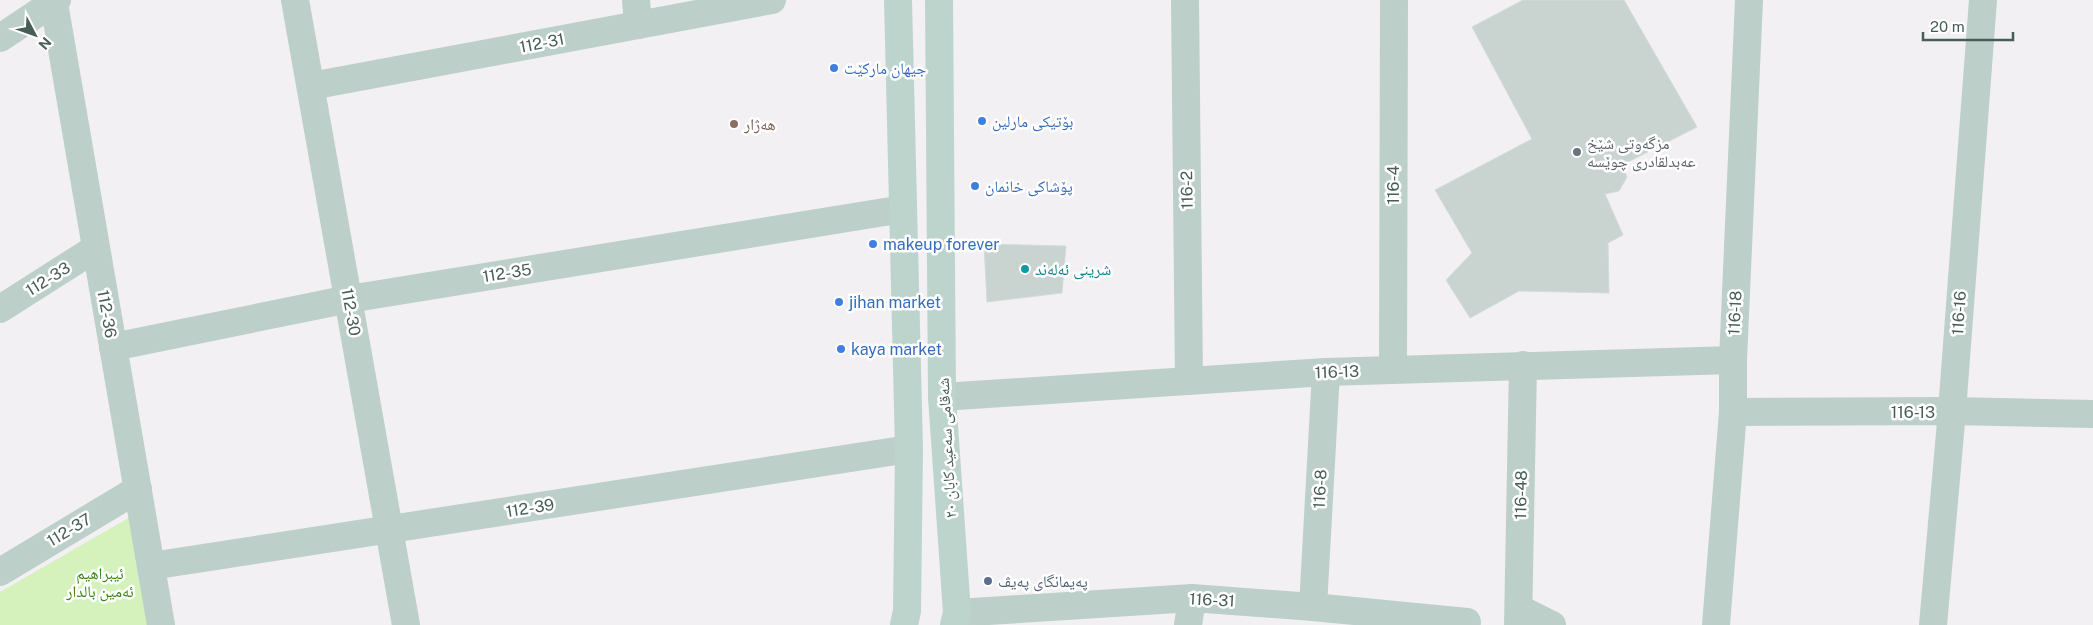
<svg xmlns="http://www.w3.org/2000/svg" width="2093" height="625" font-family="'Public Sans','Noto Naskh Arabic',sans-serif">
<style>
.green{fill:#d5f2bd}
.building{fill:#c9d3d0;stroke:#d3dcda}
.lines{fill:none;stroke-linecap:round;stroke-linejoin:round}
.street{stroke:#bdcfc9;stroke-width:28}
.secondary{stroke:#bdd4cd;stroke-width:28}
.shop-dot{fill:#3f7fe0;stroke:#fff;stroke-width:2}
.education-dot{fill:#8d6e63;stroke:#fff;stroke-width:2}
.worship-dot{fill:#6b7280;stroke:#fff;stroke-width:2}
.culture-dot{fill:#0f9aa8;stroke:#fff;stroke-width:2}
.service-dot{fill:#5c6f8a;stroke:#fff;stroke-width:2}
.labels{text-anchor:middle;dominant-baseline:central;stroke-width:5;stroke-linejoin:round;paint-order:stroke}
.street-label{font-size:16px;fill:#475e56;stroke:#fff}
.shop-label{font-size:16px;fill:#366cbe;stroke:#fff;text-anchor:start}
.education-label{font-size:16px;fill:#785e54;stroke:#fff;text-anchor:start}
.worship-label{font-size:16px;fill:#5b616d;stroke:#fff;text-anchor:start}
.culture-label{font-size:16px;fill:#0d838f;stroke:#fff;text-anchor:start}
.park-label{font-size:16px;fill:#3a8413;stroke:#fff}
.service-label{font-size:16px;fill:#4e5e75;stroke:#fff;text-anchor:start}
</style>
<rect width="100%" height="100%" fill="#f2f0f2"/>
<polygon class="green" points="132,516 150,625 0,625 0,592"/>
<g class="building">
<polygon points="1523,0 1624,0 1697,127 1622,165 1627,177 1619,191 1605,194 1623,235 1608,243 1609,293 1519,291 1470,318 1446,280 1472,253 1435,190 1532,139 1472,27"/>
<polygon points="984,244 1066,246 1062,293 987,302"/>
</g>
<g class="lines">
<g class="street">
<polyline points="295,0 406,625"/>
<polyline points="636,0 638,25"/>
<polyline points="1185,0 1189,381"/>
<polyline points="54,3 161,625"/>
<polyline points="0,38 57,0"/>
<polyline points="311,86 772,0"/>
<polyline points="0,309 96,248"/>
<polyline points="113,347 349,299 903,209"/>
<polyline points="1393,370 1394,0"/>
<polyline points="942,397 1326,372 1733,360"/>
<polyline points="1733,412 1952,411 2093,414"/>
<polyline points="151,566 909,449"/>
<polyline points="0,572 138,489"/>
<polyline points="1313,607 1326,372"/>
<polyline points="1520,609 1552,625"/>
<polyline points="957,613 1192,598 1313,607 1467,622"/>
<polyline points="1188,625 1192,598"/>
<polyline points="1518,625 1523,365"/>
<polyline points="1716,625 1733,412 1733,360 1749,0"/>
<polyline points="1933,625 1952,411 1983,0"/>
</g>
<g class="secondary">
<polyline points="898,0 909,449 907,611 904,625"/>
<polyline points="939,0 942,397 957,613 954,625"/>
</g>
</g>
<g class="shop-dot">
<circle cx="834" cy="68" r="5"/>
<circle cx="982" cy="121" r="5"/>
<circle cx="975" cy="186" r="5"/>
<circle cx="873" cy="244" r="5"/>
<circle cx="839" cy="302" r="5"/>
<circle cx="841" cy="349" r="5"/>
</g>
<circle class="education-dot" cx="734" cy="124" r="5"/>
<circle class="worship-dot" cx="1577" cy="152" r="5"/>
<circle class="culture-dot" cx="1025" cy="269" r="5"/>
<circle class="service-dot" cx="988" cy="581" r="5"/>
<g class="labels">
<g class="street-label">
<text transform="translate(542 43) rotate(-11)">112-31</text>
<text transform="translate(1393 185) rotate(-90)">116-4</text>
<text transform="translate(1187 190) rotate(-91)">116-2</text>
<text transform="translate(507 273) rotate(-9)">112-35</text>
<text transform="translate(48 279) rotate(-32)">112-33</text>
<text transform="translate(351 312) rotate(80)">112-30</text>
<text transform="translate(1735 313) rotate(-87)">116-18</text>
<text transform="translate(1959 313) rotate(-86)">116-16</text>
<text transform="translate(107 314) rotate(80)">112-36</text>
<text transform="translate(1337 372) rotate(-2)">116-13</text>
<text x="1913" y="412">116-13</text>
<text transform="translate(947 448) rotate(-93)">شەقامی سەعید کابان ٢٠</text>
<text transform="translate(1320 489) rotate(-87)">116-8</text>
<text transform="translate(1521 495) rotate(-89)">116-48</text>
<text transform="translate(530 508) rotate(-9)">112-39</text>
<text transform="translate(69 530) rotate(-31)">112-37</text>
<text transform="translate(1212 600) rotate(3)">116-31</text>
</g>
<g class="shop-label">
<text x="844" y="68">جیهان مارکێت</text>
<text x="992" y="121">بۆتیکی مارلین</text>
<text x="985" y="186">پۆشاکی خانمان</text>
<text x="883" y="244">makeup forever</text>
<text x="849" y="302">jihan market</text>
<text x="851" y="349">kaya market</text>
</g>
<g class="education-label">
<text x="744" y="124">هەژار</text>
</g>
<g class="worship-label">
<text x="1587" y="143">مزگەوتی شێخ<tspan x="1587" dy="18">عەبدلقادری چوێسە</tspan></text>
</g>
<g class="culture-label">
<text x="1035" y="269">شرینی ئەلەند</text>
</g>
<g class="park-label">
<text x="100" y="573">ئیبراهیم<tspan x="100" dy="18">ئەمین بالدار</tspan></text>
</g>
<g class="service-label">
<text x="998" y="581">پەیمانگای پەیڤ</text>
</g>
</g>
<g transform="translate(35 35) rotate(131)" stroke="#ffffff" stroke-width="4" paint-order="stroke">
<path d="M0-4L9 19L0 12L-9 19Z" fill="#475e56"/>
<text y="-8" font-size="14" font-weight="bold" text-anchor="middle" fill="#475e56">N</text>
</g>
<path d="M1923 32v8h90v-8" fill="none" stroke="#475e56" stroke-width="2.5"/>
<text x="1930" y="32" font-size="15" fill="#475e56" stroke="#ffffff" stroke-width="4" paint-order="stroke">20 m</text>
</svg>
